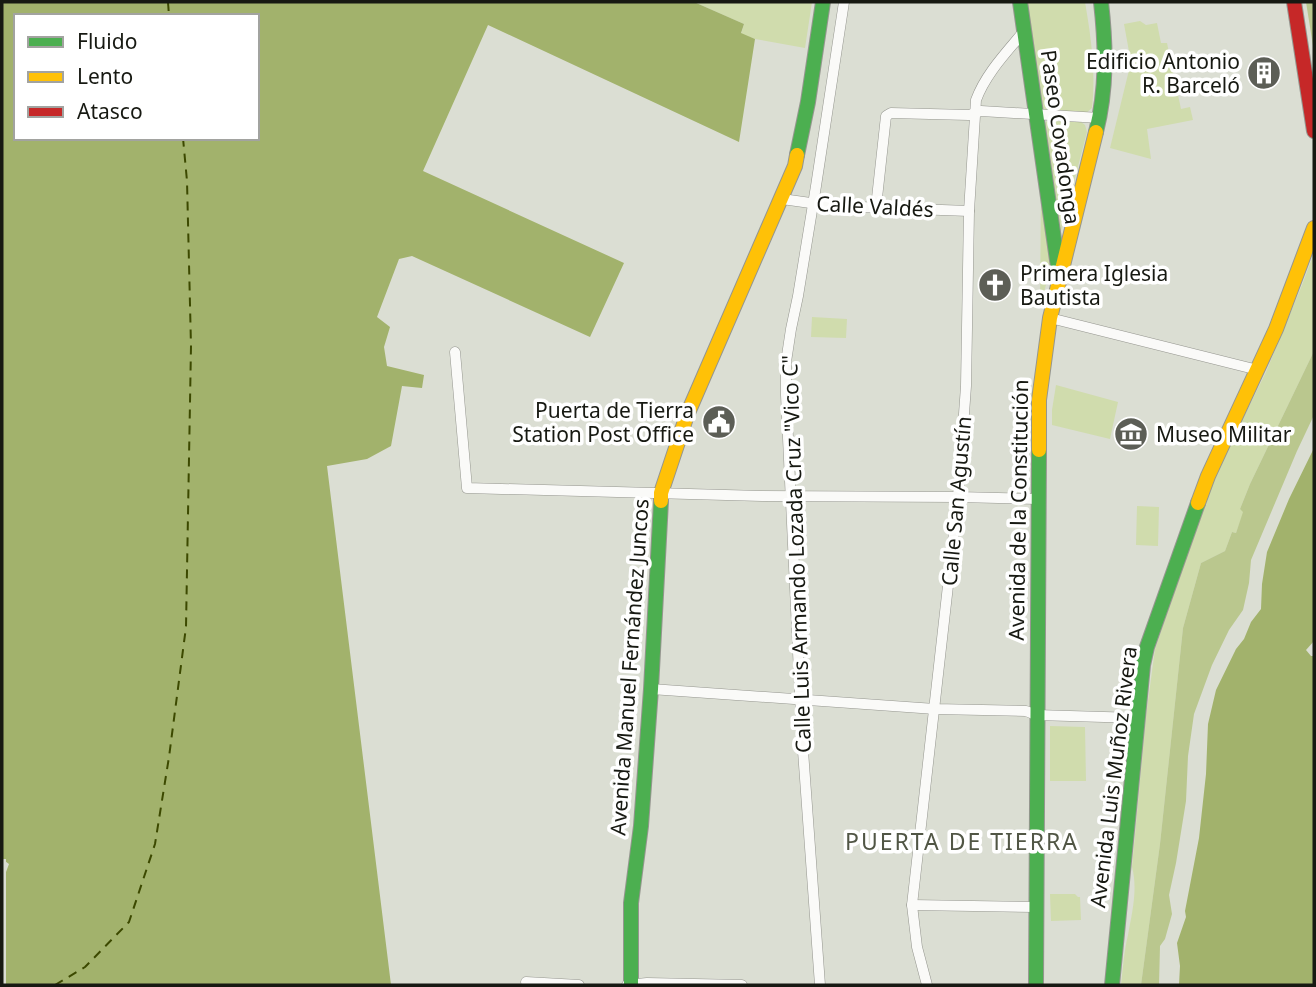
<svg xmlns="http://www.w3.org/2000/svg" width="1316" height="987" font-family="'Noto Sans',sans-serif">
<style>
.green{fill:#d0dcad}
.forest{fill:#bac78e}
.water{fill:#a2b26c;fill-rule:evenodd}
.pier{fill:#dbded3}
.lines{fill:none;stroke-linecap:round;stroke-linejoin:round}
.ferry{stroke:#3c4900;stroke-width:2;stroke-dasharray:9 7;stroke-linecap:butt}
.street-casing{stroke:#95968f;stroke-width:11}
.fast-casing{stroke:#95968f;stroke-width:16}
.slow-casing{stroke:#95968f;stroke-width:16}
.jam-casing{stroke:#95968f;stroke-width:16}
.street{stroke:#fafaf8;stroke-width:10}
.fast{stroke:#4caf50;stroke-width:14}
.slow{stroke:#ffc107;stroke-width:14}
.jam{stroke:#c62828;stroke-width:14}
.labels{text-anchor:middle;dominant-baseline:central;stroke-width:7;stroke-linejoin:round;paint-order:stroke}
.poi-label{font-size:21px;fill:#171912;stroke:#fff;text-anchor:end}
.street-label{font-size:21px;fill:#171912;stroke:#fff}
.neighbourhood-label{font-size:23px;letter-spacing:2px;fill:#515645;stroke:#fff}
</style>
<rect width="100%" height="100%" fill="#dbded3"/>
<g class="green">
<polygon points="694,2 812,2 805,48 755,39 741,34 744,24"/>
<path d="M1026 2H1085C1091 37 1096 72 1092 108L1086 113 1046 110 1043 108Z"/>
<polygon points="1140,21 1146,25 1157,23 1161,43 1167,43 1181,109 1190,107 1193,120 1147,129 1151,159 1110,148 1130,66 1130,57 1124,24"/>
<polygon points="1047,121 1081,122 1085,125 1087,132 1059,239 1043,125"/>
<polygon points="1041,190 1051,264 1040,309 1040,308"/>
<path d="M1314 253V351L1250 484 1240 509 1244 511 1236 533 1232 532 1225 551 1201 563 1183 628 1160 844 1141 985H1121C1123 968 1124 951 1128 935 1132 913 1138 889 1132 867L1146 716 1155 649 1198 523 1221 463 1266 372 1302 285Z"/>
<polygon points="812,317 847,319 846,338 811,337"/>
<polygon points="1056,385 1118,402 1110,439 1052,425 1052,410"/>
<polygon points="1137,506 1159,507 1158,546 1136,545"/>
<polygon points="1050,726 1085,727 1086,781 1050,781"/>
<polygon points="1050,894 1075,894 1078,897 1080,897 1081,920 1051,921"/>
</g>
<g class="forest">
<polygon points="1306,2 1314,2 1314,52"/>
<polygon points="1314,351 1314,415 1297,451 1251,560 1249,583 1243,610 1229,630 1212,665 1194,714 1188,756 1186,801 1176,863 1169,895 1172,914 1165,939 1160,946 1159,985 1141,985 1160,844 1183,628 1201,563 1225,551 1232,532 1236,533 1243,512 1240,509 1250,484"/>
</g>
<g class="water">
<path d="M3 2H694L744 24 741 33 755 39 739 142 488 25 423 171 624 263 590 337 412 256 399 259 377 317 390 327 384 347 387 366 424 375 422 388 402 386 391 446 367 459 327 466 391 985H6V872L9 864 2 859ZM16 16H257V138H16Z"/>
<polygon points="1314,448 1314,641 1306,650 1311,656 1314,656 1314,985 1179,985 1180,966 1177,943 1186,917 1185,911 1199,838 1206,774 1208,724 1216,690 1236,649 1244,639 1251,622 1261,609 1262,584 1267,552 1289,499"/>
</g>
<polygon class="pier" points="2,859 6,859 5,985 2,985 2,872 5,865 2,863"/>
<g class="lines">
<g class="ferry">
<polyline points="168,2 169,16"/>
<polyline points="55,985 85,967 129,922 155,844 169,757 186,627 191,346 187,181 183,138"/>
</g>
<g class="street-casing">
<g id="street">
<polyline points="782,199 832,206 969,211"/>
<polyline points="876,207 886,116 891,113 969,115 981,111 1100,118"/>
<polyline points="1050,318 1258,370"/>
<polyline points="455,352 467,488 762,496 958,497 1038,499"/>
<polyline points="651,689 935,709 1026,711 1036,715 1138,718"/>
<polyline points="912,905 1035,907"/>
<polyline points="526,982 579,985"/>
<polyline points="627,985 647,983 742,985"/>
<polyline points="820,985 802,737 786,395 786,362 791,329 798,296 816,186 844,2"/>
<path d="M927 985 917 947 912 905 958 497 966 386 969 211 976 100C986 73 1007 52 1025 30"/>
</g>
</g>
<g class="fast-casing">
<g id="fast">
<polyline points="1020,2 1059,274"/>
<path d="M1096 132C1107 89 1106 46 1101 2"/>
<polyline points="797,155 808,102 823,2"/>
<polyline points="631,985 631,903 641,826 651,689 661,501"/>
<polyline points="1036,985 1039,450"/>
<polyline points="1112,985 1143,665 1147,647 1198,503"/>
</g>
</g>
<g class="slow-casing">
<g id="slow">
<polyline points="1039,450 1039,400 1050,318 1096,132"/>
<polyline points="661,501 661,493 687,415 795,166 797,155"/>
<polyline points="1198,503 1208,476 1276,329 1314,228"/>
</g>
</g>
<g class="jam-casing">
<polyline id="jam" points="1294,2 1314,131"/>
</g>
<use href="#street" class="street"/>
<use href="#fast" class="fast"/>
<use href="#slow" class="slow"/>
<use href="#jam" class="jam"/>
</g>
<defs>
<g id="building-disc" transform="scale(1.75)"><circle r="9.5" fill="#5c5e56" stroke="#fff"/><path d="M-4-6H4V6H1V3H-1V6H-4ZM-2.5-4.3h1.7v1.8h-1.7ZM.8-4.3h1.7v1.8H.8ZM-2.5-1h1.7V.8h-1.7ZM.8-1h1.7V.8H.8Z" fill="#fff"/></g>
<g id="church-disc" transform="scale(1.75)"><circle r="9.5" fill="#5c5e56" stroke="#fff"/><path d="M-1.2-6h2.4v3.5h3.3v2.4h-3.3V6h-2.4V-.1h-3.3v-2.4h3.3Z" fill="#fff"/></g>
<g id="civic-disc" transform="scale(1.75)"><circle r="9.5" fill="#5c5e56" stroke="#fff"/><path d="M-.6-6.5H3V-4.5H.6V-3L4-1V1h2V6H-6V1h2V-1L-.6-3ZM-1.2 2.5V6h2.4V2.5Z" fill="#fff"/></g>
<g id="museum-disc" transform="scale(1.75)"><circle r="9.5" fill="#5c5e56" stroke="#fff"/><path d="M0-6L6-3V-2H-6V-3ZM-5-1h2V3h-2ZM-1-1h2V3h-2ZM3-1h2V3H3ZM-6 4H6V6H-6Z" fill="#fff"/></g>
</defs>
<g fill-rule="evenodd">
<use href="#building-disc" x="1264" y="73"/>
<use href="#church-disc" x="995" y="285"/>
<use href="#civic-disc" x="719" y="422"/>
<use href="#museum-disc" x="1131" y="434"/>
</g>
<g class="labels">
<g class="poi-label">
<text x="1240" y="61">Edificio Antonio<tspan x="1240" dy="24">R. Barceló</tspan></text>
<text x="1020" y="273" text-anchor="start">Primera Iglesia<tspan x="1020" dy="24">Bautista</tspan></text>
<text x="694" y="410">Puerta de Tierra<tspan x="694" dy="24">Station Post Office</tspan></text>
<text x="1156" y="434" text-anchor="start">Museo Militar</text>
</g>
<g class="street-label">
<text transform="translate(1061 137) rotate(82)">Paseo Covadonga</text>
<text transform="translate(875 206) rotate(3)">Calle Valdés</text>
<text transform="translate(956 501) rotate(-85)">Calle San Agustín</text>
<text transform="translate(1018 510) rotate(-89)">Avenida de la Constitución</text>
<text transform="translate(796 554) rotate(-92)">Calle Luis Armando Lozada Cruz "Vico C"</text>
<text transform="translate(629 667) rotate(-86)">Avenida Manuel Fernández Juncos</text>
<text transform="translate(1113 777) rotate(-83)">Avenida Luis Muñoz Rivera</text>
</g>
<g class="neighbourhood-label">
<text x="962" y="841">PUERTA DE TIERRA</text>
</g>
</g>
<rect width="1316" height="987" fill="none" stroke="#171912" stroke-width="7"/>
<rect x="14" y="14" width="245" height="126" fill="#ffffff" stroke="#a2a3a0" stroke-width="2"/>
<rect x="28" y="37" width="35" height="10" fill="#4caf50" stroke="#a2a3a0" stroke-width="2"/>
<text x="77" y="49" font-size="21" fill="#171912">Fluido</text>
<rect x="28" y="72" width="35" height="10" fill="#ffc107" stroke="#a2a3a0" stroke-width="2"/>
<text x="77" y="84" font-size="21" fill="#171912">Lento</text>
<rect x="28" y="107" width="35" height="10" fill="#c62828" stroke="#a2a3a0" stroke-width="2"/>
<text x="77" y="119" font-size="21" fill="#171912">Atasco</text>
</svg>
